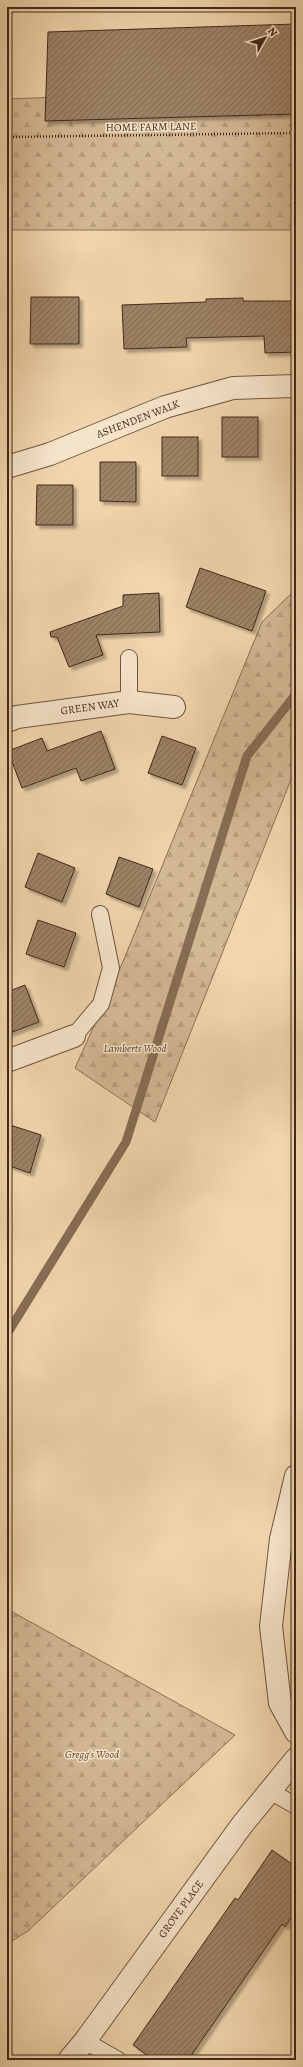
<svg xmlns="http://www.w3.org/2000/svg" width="303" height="2067" font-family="Alegreya,serif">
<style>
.forest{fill:url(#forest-firs);stroke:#8a7056}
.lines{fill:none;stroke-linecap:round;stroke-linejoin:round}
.stream{stroke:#876d54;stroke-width:9}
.building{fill:url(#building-hatch);stroke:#412819;filter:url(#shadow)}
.lane-casing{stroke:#6d543e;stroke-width:18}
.street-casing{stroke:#6d543e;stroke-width:24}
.path{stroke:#412819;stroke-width:2.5;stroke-dasharray:1 2;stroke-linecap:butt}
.lane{stroke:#f6e4ca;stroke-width:16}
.street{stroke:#f6e4ca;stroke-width:22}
.labels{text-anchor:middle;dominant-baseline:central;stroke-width:3;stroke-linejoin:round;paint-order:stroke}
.street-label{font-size:11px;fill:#412819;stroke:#f6e4ca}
.park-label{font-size:11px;font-style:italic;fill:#5e4532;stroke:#f6e4ca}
</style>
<defs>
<pattern id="forest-firs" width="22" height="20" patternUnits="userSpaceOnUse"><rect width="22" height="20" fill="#d3b894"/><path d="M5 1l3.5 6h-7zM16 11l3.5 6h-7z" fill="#b69e7f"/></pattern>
<pattern id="building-hatch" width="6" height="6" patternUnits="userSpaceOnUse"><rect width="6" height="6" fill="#9d8266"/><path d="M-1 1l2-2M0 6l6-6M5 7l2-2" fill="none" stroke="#826a53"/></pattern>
<filter id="shadow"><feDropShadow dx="3.5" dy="3.5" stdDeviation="1" flood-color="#0004"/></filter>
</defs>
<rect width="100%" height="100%" fill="#f1d6ad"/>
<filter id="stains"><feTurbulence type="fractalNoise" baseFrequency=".005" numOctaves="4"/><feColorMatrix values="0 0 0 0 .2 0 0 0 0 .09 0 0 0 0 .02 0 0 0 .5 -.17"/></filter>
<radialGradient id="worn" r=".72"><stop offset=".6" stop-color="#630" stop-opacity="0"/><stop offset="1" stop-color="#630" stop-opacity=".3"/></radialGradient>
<g class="forest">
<polygon points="296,88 296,230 7,230 7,99"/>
<polygon points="296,589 296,767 155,1122 75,1068 122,964 262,622"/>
<polygon points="7,1609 235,1735 28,1931 7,1944"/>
</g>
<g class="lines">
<polyline class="stream" points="7,1334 126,1142 247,756 296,694"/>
</g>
<g class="building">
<polygon points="296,24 296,114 45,121 48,32"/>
<polygon points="31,297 79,297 79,344 30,344"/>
<polygon points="243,298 243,301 296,301 296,352 265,353 264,336 186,338 187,347 124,349 122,305 206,302 206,299"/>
<rect x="222" y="417" width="36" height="40"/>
<rect x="162" y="437" width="36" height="39"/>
<polygon points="100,462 136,462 136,502 100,501"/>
<polygon points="37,485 73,485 73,525 36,525"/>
<polygon points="200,568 266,591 252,631 186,607"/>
<polygon points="159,593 160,632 96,635 103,655 69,667 57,637 51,637 50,632 123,606 123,595"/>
<polygon points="101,731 115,769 81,781 76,768 22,788 8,751 42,738 47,751"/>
<polygon points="162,736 196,748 182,785 148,773"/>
<polygon points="38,853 75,868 62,902 25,887"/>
<polygon points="119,857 153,869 139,907 106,894"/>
<polygon points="38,920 76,933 64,967 26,954"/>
<polygon points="25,985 39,1022 7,1034 7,992"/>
<polygon points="7,1124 41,1135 30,1173 7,1165"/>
<polygon points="272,1850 296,1867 296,1910 285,1927 282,1924 188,2060 154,2060 133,2045 235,1898 238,1900"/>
</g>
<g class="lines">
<g class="lane-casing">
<g id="lane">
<polyline points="129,702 129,658"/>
<polyline points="74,1036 101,1004 111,968 100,914"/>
<polyline points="270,1791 296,1806"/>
<polyline points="85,2041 118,2060"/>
</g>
</g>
<g class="street-casing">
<g id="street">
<polyline points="7,467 50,454 165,407 233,388 296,386"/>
<polyline points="7,721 17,717 129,702 174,707"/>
<polyline points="7,1061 74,1036"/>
<polyline points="296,1476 281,1539 271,1626 280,1703 296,1732"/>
<polyline points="69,2060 85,2041 242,1825 296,1759"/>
</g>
</g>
<polyline class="path" points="7,137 296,133"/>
<use href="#lane" class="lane"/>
<use href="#street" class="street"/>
</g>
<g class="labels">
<g class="street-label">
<text transform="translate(151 127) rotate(-1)">HOME FARM LANE</text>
<text transform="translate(138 419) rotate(-21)">ASHENDEN WALK</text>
<text transform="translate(90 707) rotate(-8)">GREEN WAY</text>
<text transform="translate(181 1909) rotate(-54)">GROVE PLACE</text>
</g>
<g class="park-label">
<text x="135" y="1048">Lamberts Wood</text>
<text x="92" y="1754">Gregg's Wood</text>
</g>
</g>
<rect width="303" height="2067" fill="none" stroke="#f1d6ad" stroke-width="24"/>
<rect x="8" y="8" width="287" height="2051" fill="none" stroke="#412819" stroke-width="2"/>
<rect x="12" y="12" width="279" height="2043" fill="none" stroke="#412819"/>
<g transform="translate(265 38) rotate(51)" stroke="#f6e4ca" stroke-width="3" paint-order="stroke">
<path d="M0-3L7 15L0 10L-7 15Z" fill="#412819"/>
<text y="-6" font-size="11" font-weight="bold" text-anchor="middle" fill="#412819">N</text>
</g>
<rect width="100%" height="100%" filter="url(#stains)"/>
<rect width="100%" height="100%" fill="url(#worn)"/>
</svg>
